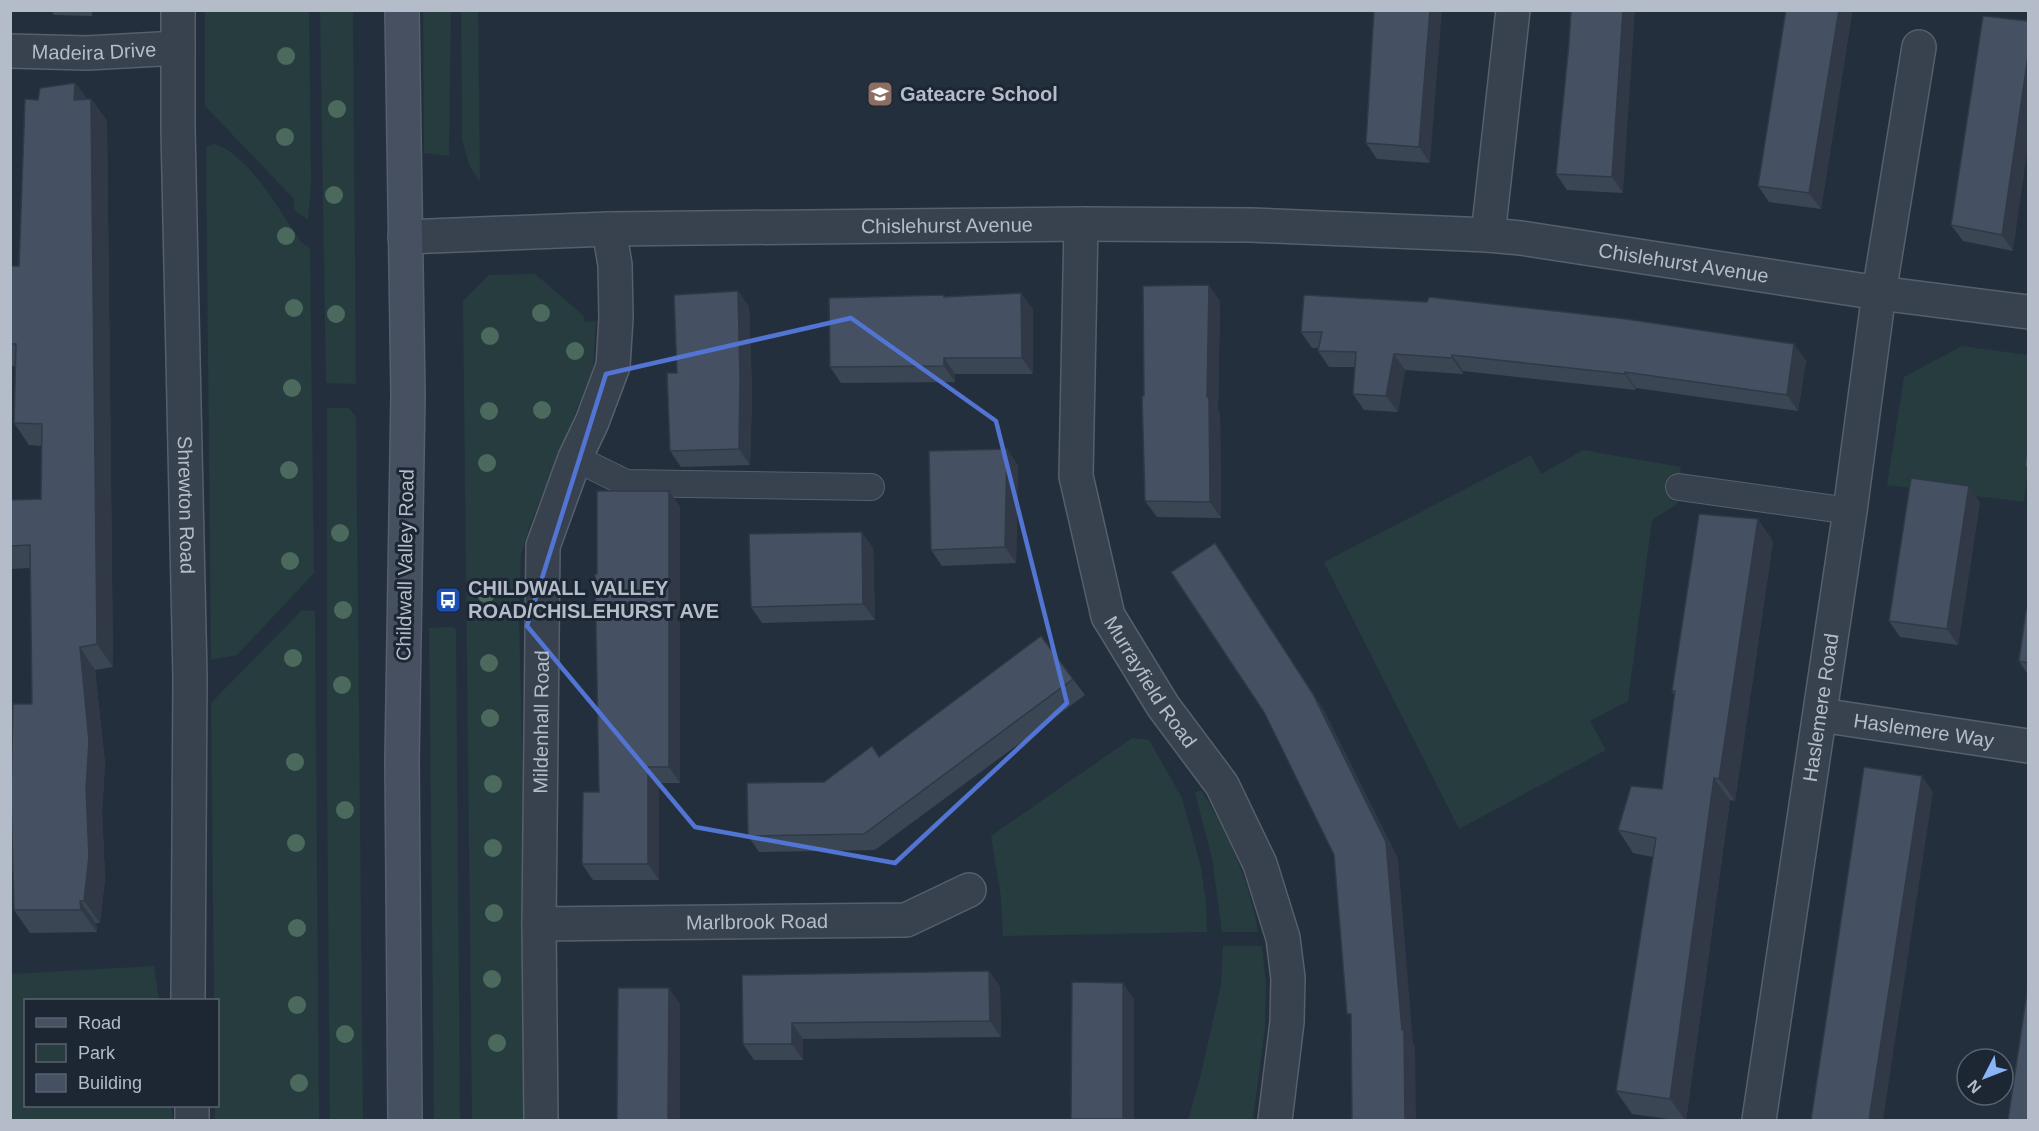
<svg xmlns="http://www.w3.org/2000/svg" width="2039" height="1131" font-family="Helvetica,sans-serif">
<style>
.green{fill:#263c3f}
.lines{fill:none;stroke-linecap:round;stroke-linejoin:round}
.lane-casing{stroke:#565f6c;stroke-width:28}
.street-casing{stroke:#565f6c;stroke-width:36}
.secondary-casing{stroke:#565f6c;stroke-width:36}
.lane{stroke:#38414e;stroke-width:26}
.street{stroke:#38414e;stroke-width:33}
.secondary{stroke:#465061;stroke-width:33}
.tree{fill:#4b6a5d}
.wall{fill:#3b4654}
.shaded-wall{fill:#303945}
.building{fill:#455162;stroke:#303945;stroke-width:1.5}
.marked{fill:none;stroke:#5274d3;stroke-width:4.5;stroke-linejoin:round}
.labels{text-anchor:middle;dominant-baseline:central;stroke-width:6;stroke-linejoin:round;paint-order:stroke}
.street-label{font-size:20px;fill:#b4bcc9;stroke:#1d2633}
.poi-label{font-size:20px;font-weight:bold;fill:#b4bcc9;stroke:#1d2633;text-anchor:start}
</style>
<rect width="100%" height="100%" fill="#242f3e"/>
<g class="green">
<polygon points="205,11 309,11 311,183 308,220 294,210 294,199 205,106"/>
<polygon points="320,11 353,11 356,384 326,383"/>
<polygon points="423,11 451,11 449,156 424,153"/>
<polygon points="461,11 478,11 480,182 469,165 462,139"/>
<path d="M214 144C248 153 282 214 301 242L310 248 314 573 237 655 211 660 206 147Z"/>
<polygon points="535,274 583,315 585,322 596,321 593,369 530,525 521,555 519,617 526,900 525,1120 472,1120 463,301 489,275"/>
<polygon points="1962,346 2028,355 2028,473 2024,502 1887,485 1904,377"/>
<polygon points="327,408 349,408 356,417 363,1120 330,1120 327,780"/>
<polygon points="1583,450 1681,467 1677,504 1652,520 1628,701 1590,721 1606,750 1459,829 1324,562 1531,455 1541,474"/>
<polygon points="302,610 315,611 319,1120 215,1120 215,1106 218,1106 218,1000 214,1000 211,703"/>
<polygon points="453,627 456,629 460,1120 434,1120 429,628"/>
<polygon points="1132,738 1149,740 1182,798 1201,867 1206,903 1207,932 1003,936 1001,898 991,836"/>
<path d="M1201 790C1228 834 1250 881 1258 932H1222L1212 858 1195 793Z"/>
<polygon points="1223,946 1262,946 1266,985 1265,1027 1253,1120 1188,1120 1200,1078 1221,985"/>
<polygon points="154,966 159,1000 26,1000 26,1106 171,1106 173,1120 11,1120 11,974"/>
</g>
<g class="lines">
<g class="lane-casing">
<g id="lane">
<polyline points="575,458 626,483 871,487"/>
<polyline points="1679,487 1850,511"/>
</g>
</g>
<g class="street-casing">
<g id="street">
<path id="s1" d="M178 10V130L190 677 188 1000"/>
<path id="s2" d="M10 51 87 53 178 48"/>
<path id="s3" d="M1081 224 1076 476 1108 616 1163 706 1222 785 1260 864 1283 938 1288 978 1287 1022 1275 1120"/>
<polyline points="1488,235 1513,10"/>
<path id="s4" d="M405 237 609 229 1081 224 1251 225 1488 235 1521 238 1879 293 2028 312"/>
<path id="s5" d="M1820 715 2028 746"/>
<path id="s6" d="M539 924 906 920 969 890"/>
<polyline points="192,1106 192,1120"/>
<path id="s7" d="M541 1120 539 924 543 546 575 458 592 422 613 366 616 318 615 265 609 229"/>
<path id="s8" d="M1759 1120 1850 511 1879 293 1919 47"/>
</g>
</g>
<g class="secondary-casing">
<polyline id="secondary" points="402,10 408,394 402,761 405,1120"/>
</g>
<use href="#lane" class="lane"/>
<use href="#street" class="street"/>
<use href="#secondary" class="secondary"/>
</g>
<g class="tree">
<circle cx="286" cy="56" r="9"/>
<circle cx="337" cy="109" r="9"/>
<circle cx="285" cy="137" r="9"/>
<circle cx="334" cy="195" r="9"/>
<circle cx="286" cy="236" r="9"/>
<circle cx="294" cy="308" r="9"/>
<circle cx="541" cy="313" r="9"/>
<circle cx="336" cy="314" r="9"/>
<circle cx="490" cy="336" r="9"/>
<circle cx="575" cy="351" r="9"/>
<circle cx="292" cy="388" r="9"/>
<circle cx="542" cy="410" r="9"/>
<circle cx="489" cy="411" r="9"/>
<circle cx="487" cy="463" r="9"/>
<circle cx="289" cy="470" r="9"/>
<circle cx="340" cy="533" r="9"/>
<circle cx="290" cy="561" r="9"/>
<circle cx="486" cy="594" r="9"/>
<circle cx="343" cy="610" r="9"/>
<circle cx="293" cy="658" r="9"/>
<circle cx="489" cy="663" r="9"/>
<circle cx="342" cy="685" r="9"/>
<circle cx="490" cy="718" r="9"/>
<circle cx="295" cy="762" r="9"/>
<circle cx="493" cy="784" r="9"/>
<circle cx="345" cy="810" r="9"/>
<circle cx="296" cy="843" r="9"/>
<circle cx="493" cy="848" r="9"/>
<circle cx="494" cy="913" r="9"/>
<circle cx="297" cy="928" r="9"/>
<circle cx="492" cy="979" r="9"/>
<circle cx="297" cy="1005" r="9"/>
<circle cx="345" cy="1034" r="9"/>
<circle cx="497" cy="1043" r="9"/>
<circle cx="299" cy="1083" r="9"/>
</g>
<g class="wall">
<polygon points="51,10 92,10 92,16 54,15"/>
<polygon points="1374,10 1430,163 1377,159 1366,143"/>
<polygon points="1852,13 1821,209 1769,202 1758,186"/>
<polygon points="1983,16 2013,251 1963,241 1951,225"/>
<polygon points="1569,43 1623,193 1567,190 1556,174"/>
<polygon points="75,83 87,99 91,99 107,121 113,667 95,670 105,763 102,812 105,878 100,923 96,923 97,932 30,933 14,910 32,704 31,568 10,569 10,500 41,499 42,446 29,445 14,423 16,366 10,366 10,266 19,266 38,100"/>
<polygon points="738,291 749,307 752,393 750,465 681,467 670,451 677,373"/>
<polygon points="944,295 945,297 1033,309 1033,374 955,374 955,382 841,383 830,367"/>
<polygon points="1304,295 1806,360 1798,411 1636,388 1636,390 1463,371 1463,374 1405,370 1398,412 1364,410 1353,394 1355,367 1329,367 1318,351 1319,348 1312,348 1301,332"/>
<polygon points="1220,301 1218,410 1220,413 1221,518 1157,517 1145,501"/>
<polygon points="1018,465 1016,563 942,566 931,550"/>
<polygon points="669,491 680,507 680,783 659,783 659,880 593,880 582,864 599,792 597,574"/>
<polygon points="1980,502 1958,645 1900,637 1889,621"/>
<polygon points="1773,541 1735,801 1730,800 1686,1120 1676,1120 1632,1114 1616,1091 1653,857 1633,853 1618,830 1662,789 1674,695 1672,691"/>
<polygon points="873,548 875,620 762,623 751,607"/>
<polygon points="2028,611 2028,675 2019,661"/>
<polygon points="1073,679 1085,695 875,850 759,852 748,836 824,782"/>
<polygon points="989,971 1000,987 1001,1037 803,1039 803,1060 754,1060 743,1044 742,975"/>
<polygon points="1134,999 1134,1120 1072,1120 1071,1119"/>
</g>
<g class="shaded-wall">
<polygon points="1430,10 1442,10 1430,163 1419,147"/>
<polygon points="1623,10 1635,10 1623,193 1612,177"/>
<polygon points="1839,10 1850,10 1852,13 1821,209 1809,193"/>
<polygon points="2028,56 2028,146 2013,251 2002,235"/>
<polygon points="75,83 91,105 91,99 107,121 113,667 97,644 74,100"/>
<polygon points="1209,285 1220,301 1218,410 1220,413 1221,518 1210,502 1207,397"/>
<polygon points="738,291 749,307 752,393 750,465 739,449"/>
<polygon points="1021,293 1033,309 1033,374 1022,358"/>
<polygon points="1794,344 1806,360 1798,411 1787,395"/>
<polygon points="1394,354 1405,370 1398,412 1386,396"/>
<polygon points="1452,355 1463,371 1463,374 1452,358"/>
<polygon points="944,358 955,374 955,382 944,366"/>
<polygon points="1625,372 1636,388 1636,390 1625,374"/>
<polygon points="1007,449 1018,465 1016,563 1005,547"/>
<polygon points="1969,486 1980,502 1958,645 1947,629"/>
<polygon points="669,491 680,507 680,783 669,767"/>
<polygon points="1758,519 1773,541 1735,801 1719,779"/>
<polygon points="862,532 873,548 875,620 863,604"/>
<polygon points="1215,543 1324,710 1398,858 1413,1043 1415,1046 1416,1120 1405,1120 1402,1030"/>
<polygon points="80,647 95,670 105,763 102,812 105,878 100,923 84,901"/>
<polygon points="648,767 659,783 659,880 648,864"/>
<polygon points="1922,776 1933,792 1883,1120 1869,1120"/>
<polygon points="1714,778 1730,800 1686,1120 1685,1120 1670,1099"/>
<polygon points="80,901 96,923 97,932 81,910"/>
<polygon points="989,971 1000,987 1001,1037 990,1021"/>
<polygon points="1123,983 1134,999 1134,1120 1124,1120 1123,1119"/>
<polygon points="669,988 680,1004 680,1120 668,1120"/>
<polygon points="792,1023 803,1039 803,1060 792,1044"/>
</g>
<g class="building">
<polygon points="1374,10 1430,10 1419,147 1366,143"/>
<polygon points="1571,10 1623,10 1612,177 1556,174 1569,43"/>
<polygon points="1786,10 1839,10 1809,193 1758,186"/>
<polygon points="1983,16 2028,21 2028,56 2002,235 1951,225"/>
<polygon points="75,83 74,100 91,99 97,644 80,647 89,741 86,789 89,856 84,901 80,901 81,910 14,910 11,795 13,704 32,704 30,545 10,546 10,500 41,499 42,424 14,423 16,344 10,344 10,266 19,266 25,99 38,100 40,88"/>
<polygon points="1209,285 1207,397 1209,397 1210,502 1145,501 1142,396 1144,396 1143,286"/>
<polygon points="738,291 740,377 739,449 670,451 667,373 677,373 674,295"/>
<polygon points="1021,293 1022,358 944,358 944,366 830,367 829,298 944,295 944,297"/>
<polygon points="1304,295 1427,302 1429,297 1626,319 1794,344 1787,395 1625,372 1625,374 1452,355 1452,358 1394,354 1386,396 1353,394 1356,352 1318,351 1322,332 1301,332"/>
<polygon points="2028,435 2028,468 2025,467"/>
<polygon points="1007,449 1005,547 931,550 929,451"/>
<polygon points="1911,478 1969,486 1947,629 1889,621"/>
<polygon points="597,491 669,491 669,767 648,767 648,864 582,864 583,792 599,792 595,574 597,574"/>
<polygon points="1699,514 1758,519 1719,779 1714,778 1670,1099 1616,1091 1656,838 1618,830 1631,786 1662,789 1675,691 1672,691"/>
<polygon points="862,532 863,604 751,607 749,534"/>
<polygon points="1215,543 1313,694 1386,842 1402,1030 1404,1030 1405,1120 1352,1120 1351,1014 1347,1014 1334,855 1264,712 1171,572"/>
<polygon points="2026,610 2028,611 2028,663 2019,661"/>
<polygon points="1041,636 1073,679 864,834 748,836 747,783 824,782 872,746 879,757"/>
<polygon points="1864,767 1922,776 1869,1120 1811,1120"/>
<polygon points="989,971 990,1021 792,1023 792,1044 743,1044 742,975"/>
<polygon points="1072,982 1123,983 1123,1119 1071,1119"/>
<polygon points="2028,986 2028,1120 2008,1120"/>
<polygon points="618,988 669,988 668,1120 617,1120"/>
</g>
<path class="marked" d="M851 318 996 421 1067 703 895 863 695 827 527 626 606 374Z"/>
<defs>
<g id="school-square" transform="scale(1.35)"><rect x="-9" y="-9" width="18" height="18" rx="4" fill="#8d6e63" stroke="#1d2633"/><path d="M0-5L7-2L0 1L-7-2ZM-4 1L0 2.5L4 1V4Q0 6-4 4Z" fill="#fff"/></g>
<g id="bus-square" transform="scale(1.35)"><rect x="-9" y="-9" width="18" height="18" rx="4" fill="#1a4fb4" stroke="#1d2633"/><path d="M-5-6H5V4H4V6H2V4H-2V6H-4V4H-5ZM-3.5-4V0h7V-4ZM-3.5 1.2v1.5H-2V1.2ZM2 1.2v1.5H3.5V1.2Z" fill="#fff"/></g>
</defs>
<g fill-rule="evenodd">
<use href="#school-square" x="880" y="94"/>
<use href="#bus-square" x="448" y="600"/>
</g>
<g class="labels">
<g class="street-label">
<text stroke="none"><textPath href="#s2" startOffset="84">Madeira Drive</textPath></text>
<text stroke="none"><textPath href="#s4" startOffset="542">Chislehurst Avenue</textPath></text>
<text stroke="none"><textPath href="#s4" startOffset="1281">Chislehurst Avenue</textPath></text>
<text stroke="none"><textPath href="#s1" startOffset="495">Shrewton Road</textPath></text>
<text transform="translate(405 565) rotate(-89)">Childwall Valley Road</text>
<text stroke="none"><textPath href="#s3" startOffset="474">Murrayfield Road</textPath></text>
<text stroke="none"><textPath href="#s8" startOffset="417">Haslemere Road</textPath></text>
<text stroke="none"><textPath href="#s7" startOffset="398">Mildenhall Road</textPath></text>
<text stroke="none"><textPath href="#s5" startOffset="105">Haslemere Way</textPath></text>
<text stroke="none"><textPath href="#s6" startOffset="218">Marlbrook Road</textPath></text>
</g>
<g class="poi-label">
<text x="900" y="94">Gateacre School</text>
<text x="468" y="588">CHILDWALL VALLEY<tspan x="468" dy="23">ROAD/CHISLEHURST AVE</tspan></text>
</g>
</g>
<rect width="2039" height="1131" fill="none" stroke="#b4bcc9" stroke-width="24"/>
<rect x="24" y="999" width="195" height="108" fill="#1d2633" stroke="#59626f" stroke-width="1.5"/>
<rect x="36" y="1018" width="30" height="9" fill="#465061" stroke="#59626f" stroke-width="1.5"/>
<text x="78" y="1029" font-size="18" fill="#b4bcc9">Road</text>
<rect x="36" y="1044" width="30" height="18" fill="#263c3f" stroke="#59626f" stroke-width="1.5"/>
<text x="78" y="1059" font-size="18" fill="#b4bcc9">Park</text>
<rect x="36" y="1074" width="30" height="18" fill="#455162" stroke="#59626f" stroke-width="1.5"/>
<text x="78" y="1089" font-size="18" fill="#b4bcc9">Building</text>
<g transform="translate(1985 1077) rotate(228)"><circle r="28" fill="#1d2633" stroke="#59626f" stroke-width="1.5"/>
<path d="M0-4.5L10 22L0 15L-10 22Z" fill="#8ab4f8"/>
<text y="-9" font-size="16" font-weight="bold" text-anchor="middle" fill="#b4bcc9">N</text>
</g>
</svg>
